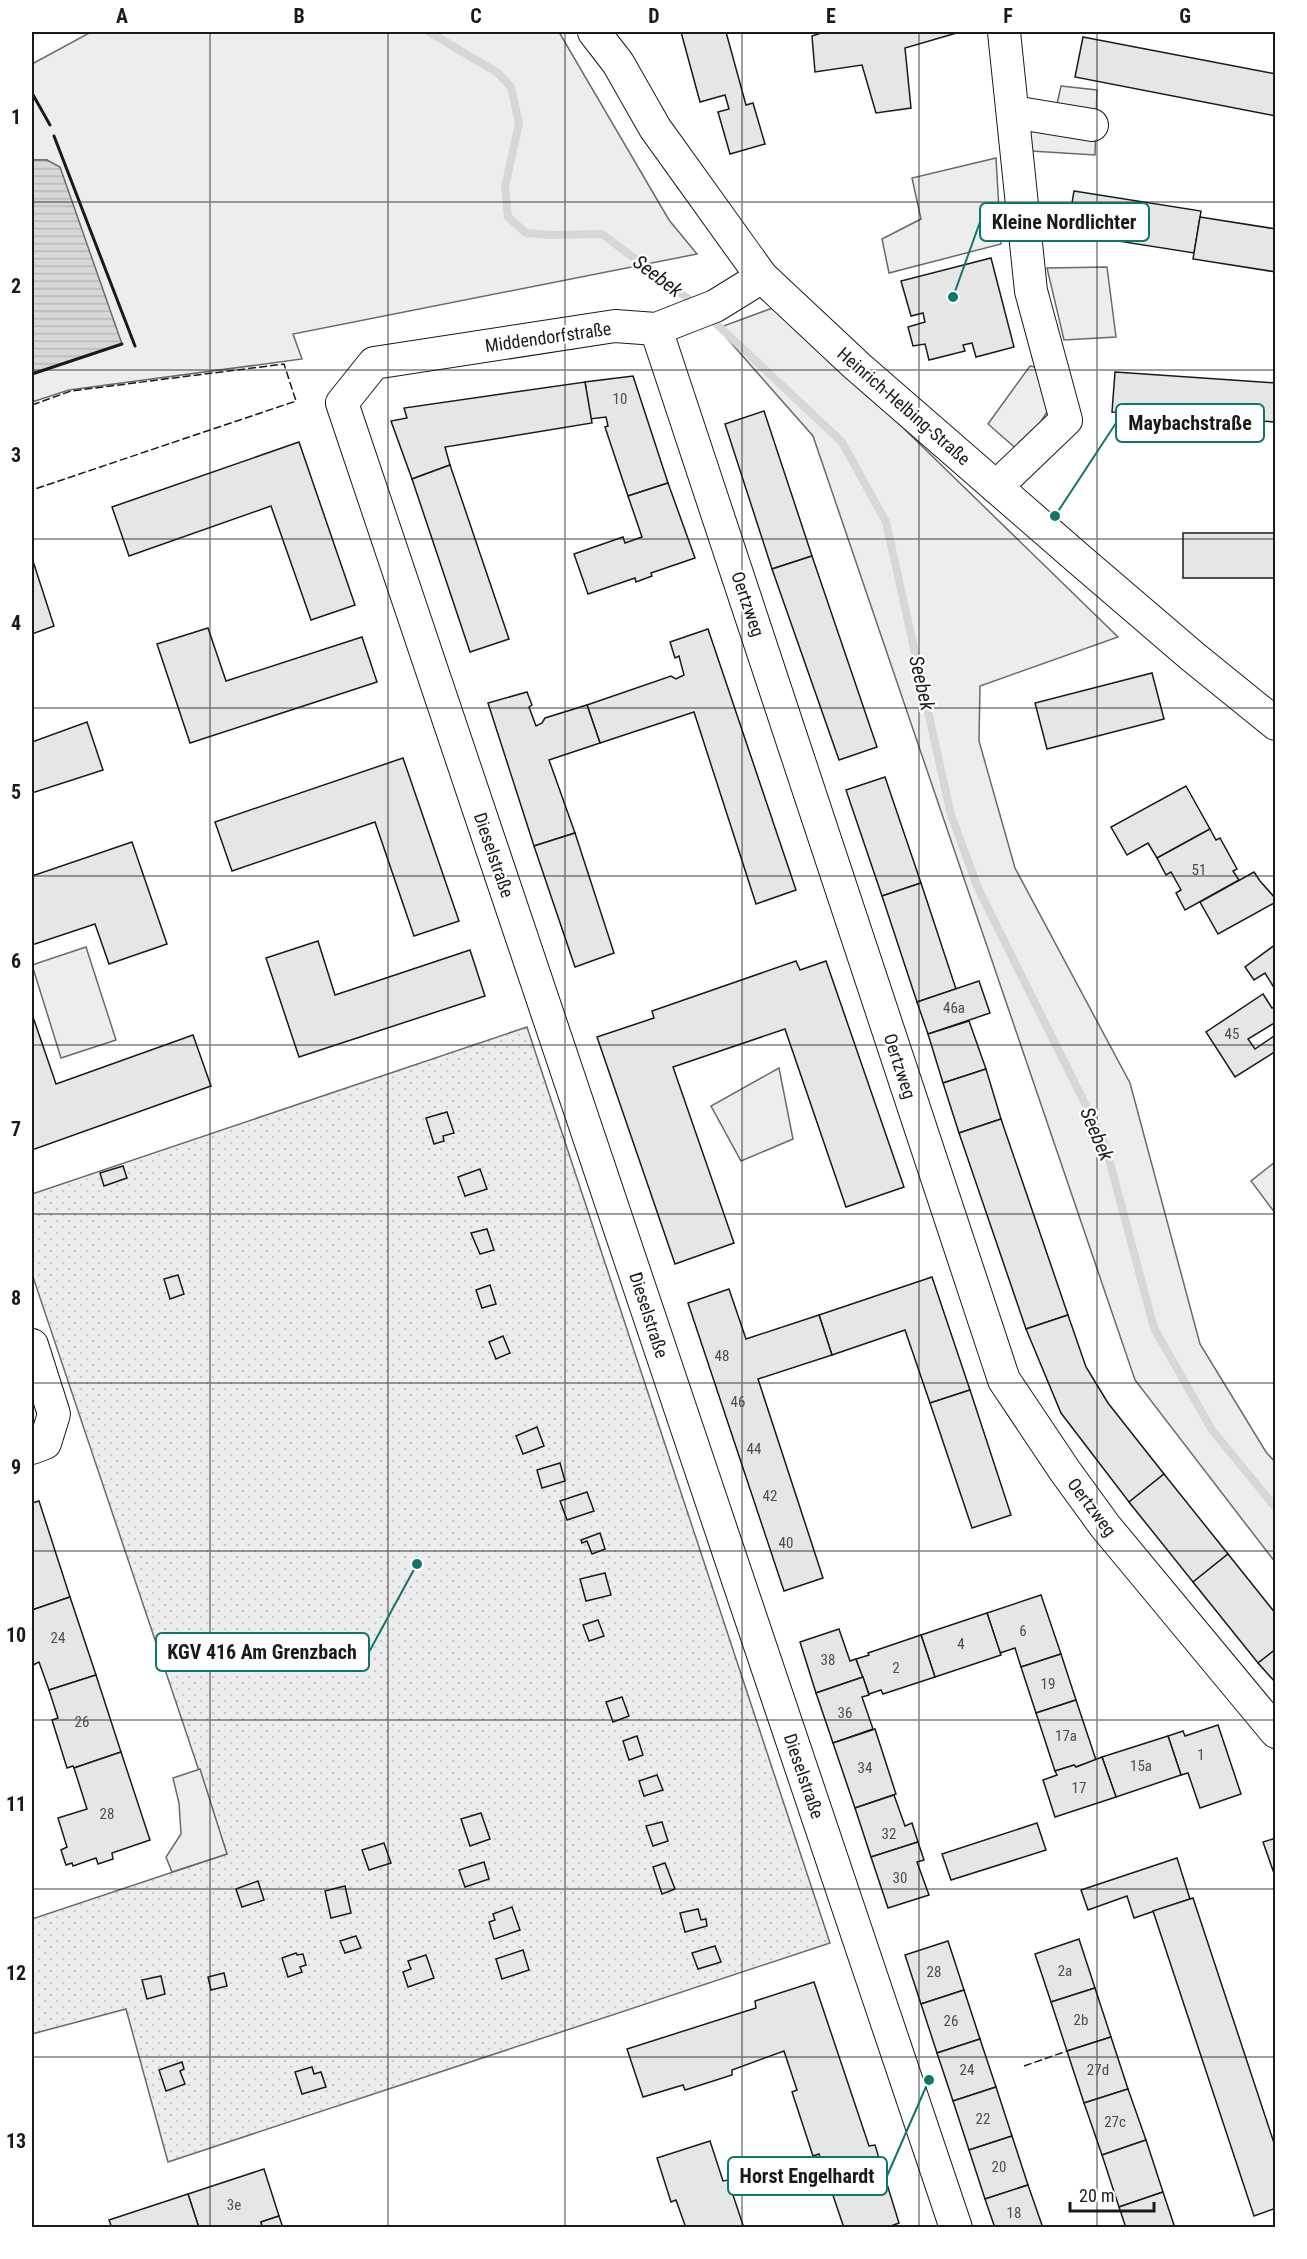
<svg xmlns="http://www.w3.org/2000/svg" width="1307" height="2259" font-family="'Roboto Condensed',sans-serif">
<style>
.grass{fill:url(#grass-dots);stroke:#6a6a6a;stroke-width:1.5}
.built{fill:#ededed;stroke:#6a6a6a;stroke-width:1.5}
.water{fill:url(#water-rules);stroke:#6a6a6a;stroke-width:1.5}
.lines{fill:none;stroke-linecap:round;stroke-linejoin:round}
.stream{stroke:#d7d7d7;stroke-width:8}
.building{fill:#e6e6e6;stroke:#1a1a1a;stroke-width:1.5}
.minor-casing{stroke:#1a1a1a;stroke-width:34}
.minor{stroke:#fff;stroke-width:32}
.fence{stroke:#1a1a1a;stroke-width:1.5;stroke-dasharray:8 3;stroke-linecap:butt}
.wall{stroke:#1a1a1a;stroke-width:3}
.grid{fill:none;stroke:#1a1a1a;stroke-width:1.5;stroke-opacity:0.55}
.labels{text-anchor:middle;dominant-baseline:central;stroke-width:4.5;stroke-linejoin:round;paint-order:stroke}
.number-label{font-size:15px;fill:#4d4d4d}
.street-label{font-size:18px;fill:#1a1a1a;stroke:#fff}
.water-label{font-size:20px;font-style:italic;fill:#1a1a1a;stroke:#fff}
.leader{fill:none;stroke:#0f766e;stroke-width:2}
.callout-dot{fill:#0f766e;stroke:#fff;stroke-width:2}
.callout{fill:#fff;stroke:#0f766e;stroke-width:2}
.callout-label{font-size:20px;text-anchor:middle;font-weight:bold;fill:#1a1a1a}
.neatline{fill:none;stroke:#1a1a1a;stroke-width:2}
.grid-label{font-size:20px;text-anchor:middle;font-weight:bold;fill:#1a1a1a}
</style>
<defs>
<pattern id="grass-dots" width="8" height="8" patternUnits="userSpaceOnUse" patternTransform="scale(1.5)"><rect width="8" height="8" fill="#ededed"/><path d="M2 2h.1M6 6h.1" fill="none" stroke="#cbcbcb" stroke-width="1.8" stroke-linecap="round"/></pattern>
<pattern id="water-rules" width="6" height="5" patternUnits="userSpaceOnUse" patternTransform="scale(1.5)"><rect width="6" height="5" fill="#d7d7d7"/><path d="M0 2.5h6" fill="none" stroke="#b8b8b8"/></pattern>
</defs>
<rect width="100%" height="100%" fill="#fff"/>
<polygon class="grass" points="527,1027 830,1943 168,2162 126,2009 32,2034 32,1919 227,1854 32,1274 32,1194"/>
<g class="built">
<polygon points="91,32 559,32 669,220 697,254 293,334 302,359 69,390 32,402 32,374 122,344 47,160 32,160 32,64"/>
<polygon points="1061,86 1097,90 1095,155 1031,151 1026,103 1057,104"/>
<polygon points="996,158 1001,244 889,273 882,239 921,219 912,178"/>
<polygon points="1107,267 1116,337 1064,340 1047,268"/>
<polygon points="778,306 1118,637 980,686 979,741 1015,868 1130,1083 1200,1344 1266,1452 1275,1462 1275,1562 1135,1380 813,436 718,328"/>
<polygon points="1030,366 1045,369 1047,412 1021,453 988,424"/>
<polygon points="86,947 116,1040 61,1058 32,965"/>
<polygon points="779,1068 793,1139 741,1161 711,1106"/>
<polygon points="1275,1162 1275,1213 1251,1181"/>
<polygon points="200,1769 227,1854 172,1872 166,1857 181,1834 179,1803 173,1778"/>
</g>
<polygon class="water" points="32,160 47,160 60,167 122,344 32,374"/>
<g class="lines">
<g class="stream">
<polyline points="429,32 498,73 511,87 519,123 505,187 508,217 526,233 550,235 602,234 698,306"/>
<polyline points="707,315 842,442 886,522 951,815 978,888 1105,1144 1154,1328 1212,1430 1276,1508"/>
</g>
</g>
<g class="building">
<polygon points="681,32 726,32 746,105 753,103 765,144 730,154 718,112 729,109 725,95 700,102"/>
<polygon points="824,32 960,32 905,48 911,108 876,113 862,65 815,72 812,36"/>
<polygon points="1083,37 1276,74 1276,116 1075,77"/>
<polygon points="1074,191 1201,211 1194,253 1067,233"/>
<polygon points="1200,217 1276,229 1276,272 1193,259"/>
<polygon points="991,258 1014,347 976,357 972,343 963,345 965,351 929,360 925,344 913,346 908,327 925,322 923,313 911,316 901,281"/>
<polygon points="1115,372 1276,383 1276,422 1112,412"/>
<polygon points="633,376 668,483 628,496 605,427 608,426 606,417 590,419 585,382"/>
<polygon points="585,382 592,423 445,447 450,465 412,479 391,421 407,418 404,408"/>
<polygon points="764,411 812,556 772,569 725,424"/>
<polygon points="299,442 355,605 311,620 271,506 129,556 112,507"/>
<polygon points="450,465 509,639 470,652 412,479"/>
<polygon points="668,483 695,558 651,573 652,576 636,582 635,578 588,594 574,554 623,537 625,543 642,537 628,496"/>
<rect x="1183" y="533" width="93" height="45"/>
<polygon points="812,556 877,747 839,760 772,569"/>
<polygon points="32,558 54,626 32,634"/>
<polygon points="208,628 226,681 362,637 377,682 190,743 157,644"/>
<polygon points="708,629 796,890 756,904 694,712 600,743 587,705 671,676 676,679 684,675 679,656 675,658 670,642"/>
<polygon points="1152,673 1164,719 1047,749 1035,703"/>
<polygon points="527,692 532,705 529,707 536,726 542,723 545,718 587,705 600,743 549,760 575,833 534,846 488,703"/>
<polygon points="87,722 103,770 32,793 32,742"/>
<polygon points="403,758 459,921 414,936 375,822 232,871 215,822"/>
<polygon points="885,777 921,883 882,896 846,790"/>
<polygon points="1186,786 1210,829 1157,858 1148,843 1127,855 1111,827"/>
<polygon points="1210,829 1216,840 1220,838 1237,869 1233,871 1239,880 1185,910 1176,893 1181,890 1171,872 1166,875 1157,858"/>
<polygon points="575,833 614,953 575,967 534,846"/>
<polygon points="132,842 167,944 109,964 95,924 32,945 32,876"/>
<polygon points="1254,872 1260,881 1276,899 1276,902 1218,934 1200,902"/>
<polygon points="921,883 956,989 917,1002 882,896"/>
<polygon points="318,941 335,995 470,950 485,996 299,1057 266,958"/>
<polygon points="1276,944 1276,985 1273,986 1265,973 1254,980 1245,967"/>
<polygon points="796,961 800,970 826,961 904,1187 846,1207 785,1029 673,1067 734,1243 675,1264 597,1037 654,1018 652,1011"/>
<polygon points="979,981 990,1013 928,1034 917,1002"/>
<polygon points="1263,994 1272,1008 1276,1006 1276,1022 1248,1039 1255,1049 1274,1036 1276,1051 1235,1077 1206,1032"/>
<polygon points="32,1014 56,1084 193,1035 211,1086 32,1150"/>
<polygon points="969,1021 986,1069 943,1083 928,1034"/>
<polygon points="986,1069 1001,1119 959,1133 943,1083"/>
<polygon points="447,1112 454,1133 443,1136 444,1141 434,1144 426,1118"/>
<polygon points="1001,1119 1068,1315 1026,1329 959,1133"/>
<polygon points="123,1166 127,1178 104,1186 100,1173"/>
<polygon points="480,1169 487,1189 465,1196 458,1177"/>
<polygon points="487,1229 494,1250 480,1254 471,1233"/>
<polygon points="178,1275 184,1294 170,1299 164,1279"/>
<polygon points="932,1277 970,1390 930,1403 905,1330 832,1355 819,1315"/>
<polygon points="490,1285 496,1304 482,1308 476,1290"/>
<polygon points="729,1289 746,1339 819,1315 832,1355 758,1379 823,1578 784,1591 688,1303"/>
<polygon points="1068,1315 1086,1367 1108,1403 1164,1474 1129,1502 1061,1413 1026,1329"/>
<polygon points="503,1336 510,1353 496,1359 489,1342"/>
<polygon points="970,1390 1011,1515 972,1528 930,1403"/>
<polygon points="537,1427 544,1446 523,1454 516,1436"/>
<polygon points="560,1463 565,1481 542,1488 537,1470"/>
<polygon points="1164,1474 1228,1554 1193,1582 1129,1502"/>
<polygon points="587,1492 594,1511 567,1520 560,1501"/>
<polygon points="39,1501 70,1597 32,1610 32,1503"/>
<polygon points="600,1533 605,1549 592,1554 587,1541 582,1543 581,1540"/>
<polygon points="1228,1554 1276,1614 1276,1649 1258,1663 1193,1582"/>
<polygon points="605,1573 611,1595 586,1601 580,1579"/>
<polygon points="1041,1595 1061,1654 1021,1667 1015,1648 1000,1653 987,1613"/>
<polygon points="70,1597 96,1675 49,1690 39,1662 33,1665 32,1659 32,1610"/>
<polygon points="987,1613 1001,1655 935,1677 921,1635"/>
<polygon points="598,1620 604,1636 589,1641 583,1625"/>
<polygon points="839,1629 850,1661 856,1659 863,1677 816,1693 800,1642"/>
<polygon points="921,1635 935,1677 883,1694 881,1690 869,1694 856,1659 869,1655 868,1653"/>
<polygon points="1276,1649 1276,1683 1258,1663"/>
<polygon points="1061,1654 1076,1700 1036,1713 1021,1667"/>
<polygon points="96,1675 121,1752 74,1768 73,1766 67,1768 52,1720 58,1718 49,1690"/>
<polygon points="863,1677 869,1695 862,1697 873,1729 833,1743 816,1693"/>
<polygon points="622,1697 629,1716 613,1722 606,1702"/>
<polygon points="1076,1700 1096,1760 1076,1767 1074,1765 1055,1771 1036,1713"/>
<polygon points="1218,1725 1241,1794 1200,1808 1188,1773 1181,1775 1168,1736 1183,1731 1185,1736"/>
<polygon points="875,1729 896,1794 855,1808 833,1743"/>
<polygon points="637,1736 643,1755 629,1760 623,1741"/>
<polygon points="1168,1736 1181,1775 1116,1797 1102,1757"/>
<polygon points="121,1752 150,1840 112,1853 113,1859 98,1864 96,1858 73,1866 72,1863 66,1865 61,1850 67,1847 58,1818 87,1809 74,1768"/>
<polygon points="1102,1757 1116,1797 1055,1817 1043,1780 1057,1775 1055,1771 1074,1765 1076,1767"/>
<polygon points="657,1775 663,1790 644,1796 639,1781"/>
<polygon points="894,1795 905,1826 912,1823 918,1842 871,1857 855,1808"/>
<polygon points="481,1813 490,1839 470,1846 461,1819"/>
<polygon points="662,1822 668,1841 653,1846 646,1826"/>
<polygon points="1037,1823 1046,1850 951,1880 942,1854"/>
<polygon points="1276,1838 1276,1879 1263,1842"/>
<polygon points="918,1842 924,1860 917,1862 929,1895 888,1908 871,1857"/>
<polygon points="384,1843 391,1863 369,1870 362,1850"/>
<polygon points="1177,1858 1190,1899 1134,1918 1127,1896 1088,1910 1081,1890"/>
<polygon points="484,1862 489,1879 465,1887 459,1870"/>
<polygon points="665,1863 675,1889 662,1894 653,1867"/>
<polygon points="258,1881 264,1900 242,1907 236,1889"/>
<polygon points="345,1886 351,1913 331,1918 325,1891"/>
<polygon points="1193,1898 1276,2149 1276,2208 1254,2216 1153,1911"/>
<polygon points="512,1907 520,1930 494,1939 489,1922 495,1920 493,1914"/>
<polygon points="698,1909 701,1920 706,1919 707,1926 685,1932 680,1913"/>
<polygon points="356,1936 361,1948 345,1953 340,1941"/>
<polygon points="1079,1939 1095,1988 1051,2002 1035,1954"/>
<polygon points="948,1941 964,1990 921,2004 905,1955"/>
<polygon points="715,1946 721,1962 698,1969 692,1953"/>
<polygon points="523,1950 529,1970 502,1979 496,1959"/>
<polygon points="296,1953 297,1955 303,1954 306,1965 300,1967 302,1972 288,1977 282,1958"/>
<polygon points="426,1955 434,1978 408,1987 403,1972 411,1969 408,1961"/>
<polygon points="224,1973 227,1986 211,1990 208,1977"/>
<polygon points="161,1976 165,1994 147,1999 142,1980"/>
<polygon points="814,1982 869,2146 875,2145 899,2223 886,2228 844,2228 819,2154 813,2156 792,2092 797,2090 784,2051 732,2070 732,2075 685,2090 683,2085 643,2097 627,2049 756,2008 755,2001"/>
<polygon points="1095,1988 1111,2037 1067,2051 1051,2002"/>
<polygon points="964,1990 980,2039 937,2053 921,2004"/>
<polygon points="1111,2037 1128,2089 1084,2103 1067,2051"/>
<polygon points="980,2039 996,2087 953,2101 937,2053"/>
<polygon points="182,2062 184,2069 180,2071 185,2084 166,2091 159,2070"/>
<polygon points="312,2067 314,2074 321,2072 326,2087 302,2094 295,2072"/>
<polygon points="996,2087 1012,2136 969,2150 953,2101"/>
<polygon points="1128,2089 1146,2140 1102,2155 1084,2103"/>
<polygon points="1012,2136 1028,2185 985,2199 969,2150"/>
<polygon points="1146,2140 1163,2192 1119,2207 1102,2155"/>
<polygon points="710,2141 723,2181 728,2180 744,2228 686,2228 676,2200 671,2202 657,2158"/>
<polygon points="264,2169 279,2216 261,2222 262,2226 259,2228 199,2228 188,2194"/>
<polygon points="1028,2185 1043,2228 995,2228 985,2199"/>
<polygon points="1163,2192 1175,2228 1126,2228 1119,2207"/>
<polygon points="188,2194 199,2228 112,2228 109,2220"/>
<polygon points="279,2216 283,2228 259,2228 262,2226 261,2222"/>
</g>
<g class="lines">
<g class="minor-casing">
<g id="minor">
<polyline points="594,32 618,63 655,128 762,277 857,366 1080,560 1192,656 1276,724"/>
<polyline points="1013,112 1092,125"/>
<polyline points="762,277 715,306 656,329 615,326 374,363 342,403 956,2228"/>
<polyline points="656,329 1004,1380 1065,1471 1105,1526 1276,1732"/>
<polyline points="996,487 1066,420 1031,291 1004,32"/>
<polyline points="32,1345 54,1414 45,1443 32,1448"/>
</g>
</g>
<use href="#minor" class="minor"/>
<g class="fence">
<polyline points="32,405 71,391 284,364 296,401 32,490"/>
<polyline points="1024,2066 1067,2051"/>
</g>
<g class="wall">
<polyline points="32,93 50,125"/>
<polyline points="54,136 135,346"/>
<polyline points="32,374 122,344"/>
</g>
</g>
<path class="grid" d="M210 32V2228M388 32V2228M565 32V2228M742 32V2228M919 32V2228M1097 32V2228M32 202H1276M32 370H1276M32 539H1276M32 708H1276M32 876H1276M32 1045H1276M32 1214H1276M32 1383H1276M32 1551H1276M32 1720H1276M32 1889H1276M32 2057H1276"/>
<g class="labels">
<g class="number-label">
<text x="620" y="399">10</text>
<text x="1199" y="870">51</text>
<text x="954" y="1008">46a</text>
<text x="1232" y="1034">45</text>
<text x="722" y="1356">48</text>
<text x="738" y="1402">46</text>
<text x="754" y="1449">44</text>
<text x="770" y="1496">42</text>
<text x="786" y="1543">40</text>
<text x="1023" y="1631">6</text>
<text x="58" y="1638">24</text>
<text x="961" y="1644">4</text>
<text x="828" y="1660">38</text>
<text x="896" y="1668">2</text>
<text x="1048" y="1684">19</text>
<text x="845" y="1713">36</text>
<text x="82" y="1722">26</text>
<text x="1066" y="1736">17a</text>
<text x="1201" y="1755">1</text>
<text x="1141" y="1766">15a</text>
<text x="865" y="1768">34</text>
<text x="1079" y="1788">17</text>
<text x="107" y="1814">28</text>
<text x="889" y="1834">32</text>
<text x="900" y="1878">30</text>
<text x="1065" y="1971">2a</text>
<text x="934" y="1972">28</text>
<text x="1081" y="2020">2b</text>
<text x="951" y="2021">26</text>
<text x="967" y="2070">24</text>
<text x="1098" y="2070">27d</text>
<text x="983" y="2119">22</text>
<text x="1115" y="2122">27c</text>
<text x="999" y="2167">20</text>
<text x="234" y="2205">3e</text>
<text x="1014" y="2213">18</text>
</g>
<g class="street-label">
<text transform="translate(548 337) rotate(-8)">Middendorfstraße</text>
<text transform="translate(904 406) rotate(41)">Heinrich-Helbing-Straße</text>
<text transform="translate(748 604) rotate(71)">Oertzweg</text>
<text transform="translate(494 855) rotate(71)">Dieselstraße</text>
<text transform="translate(900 1066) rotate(72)">Oertzweg</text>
<text transform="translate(649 1315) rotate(72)">Dieselstraße</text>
<text transform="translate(1092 1507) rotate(53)">Oertzweg</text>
<text transform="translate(804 1776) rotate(71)">Dieselstraße</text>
</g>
<g class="water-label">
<text transform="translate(658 276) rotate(37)">Seebek</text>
<text transform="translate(922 683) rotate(77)">Seebek</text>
<text transform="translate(1097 1134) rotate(67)">Seebek</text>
</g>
</g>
<path class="leader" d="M953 297L980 222M1055 516L1116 423M417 1564L369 1652M929 2080L887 2176"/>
<g class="callout-dot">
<circle cx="953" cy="297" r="6"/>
<circle cx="1055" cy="516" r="6"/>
<circle cx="417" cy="1564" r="6"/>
<circle cx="929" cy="2080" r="6"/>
</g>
<g class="callout">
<rect x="980" y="203" width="169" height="38" rx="6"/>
<rect x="1116" y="404" width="148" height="38" rx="6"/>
<rect x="156" y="1633" width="213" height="38" rx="6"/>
<rect x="728" y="2157" width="159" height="38" rx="6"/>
</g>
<g class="callout-label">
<text x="1064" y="229">Kleine Nordlichter</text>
<text x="1190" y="430">Maybachstraße</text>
<text x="262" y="1659">KGV 416 Am Grenzbach</text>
<text x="807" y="2183">Horst Engelhardt</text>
</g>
<rect width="1307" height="2259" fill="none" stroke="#ffffff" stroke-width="66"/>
<path d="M1070 2202v9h84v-9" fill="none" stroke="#1a1a1a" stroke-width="3"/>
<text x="1079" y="2202" font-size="18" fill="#1a1a1a" stroke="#ffffff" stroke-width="4.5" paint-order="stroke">20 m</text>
<rect x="33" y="33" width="1241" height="2193" class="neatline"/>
<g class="grid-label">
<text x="122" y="23">A</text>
<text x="299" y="23">B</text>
<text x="476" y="23">C</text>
<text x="654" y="23">D</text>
<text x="831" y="23">E</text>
<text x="1008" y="23">F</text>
<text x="1185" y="23">G</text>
<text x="16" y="124">1</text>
<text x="16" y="293">2</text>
<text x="16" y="462">3</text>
<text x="16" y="630">4</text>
<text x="16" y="799">5</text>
<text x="16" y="968">6</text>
<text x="16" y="1136">7</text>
<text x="16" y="1305">8</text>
<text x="16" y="1474">9</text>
<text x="16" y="1642">10</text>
<text x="16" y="1811">11</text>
<text x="16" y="1980">12</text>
<text x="16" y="2148">13</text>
</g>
</svg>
